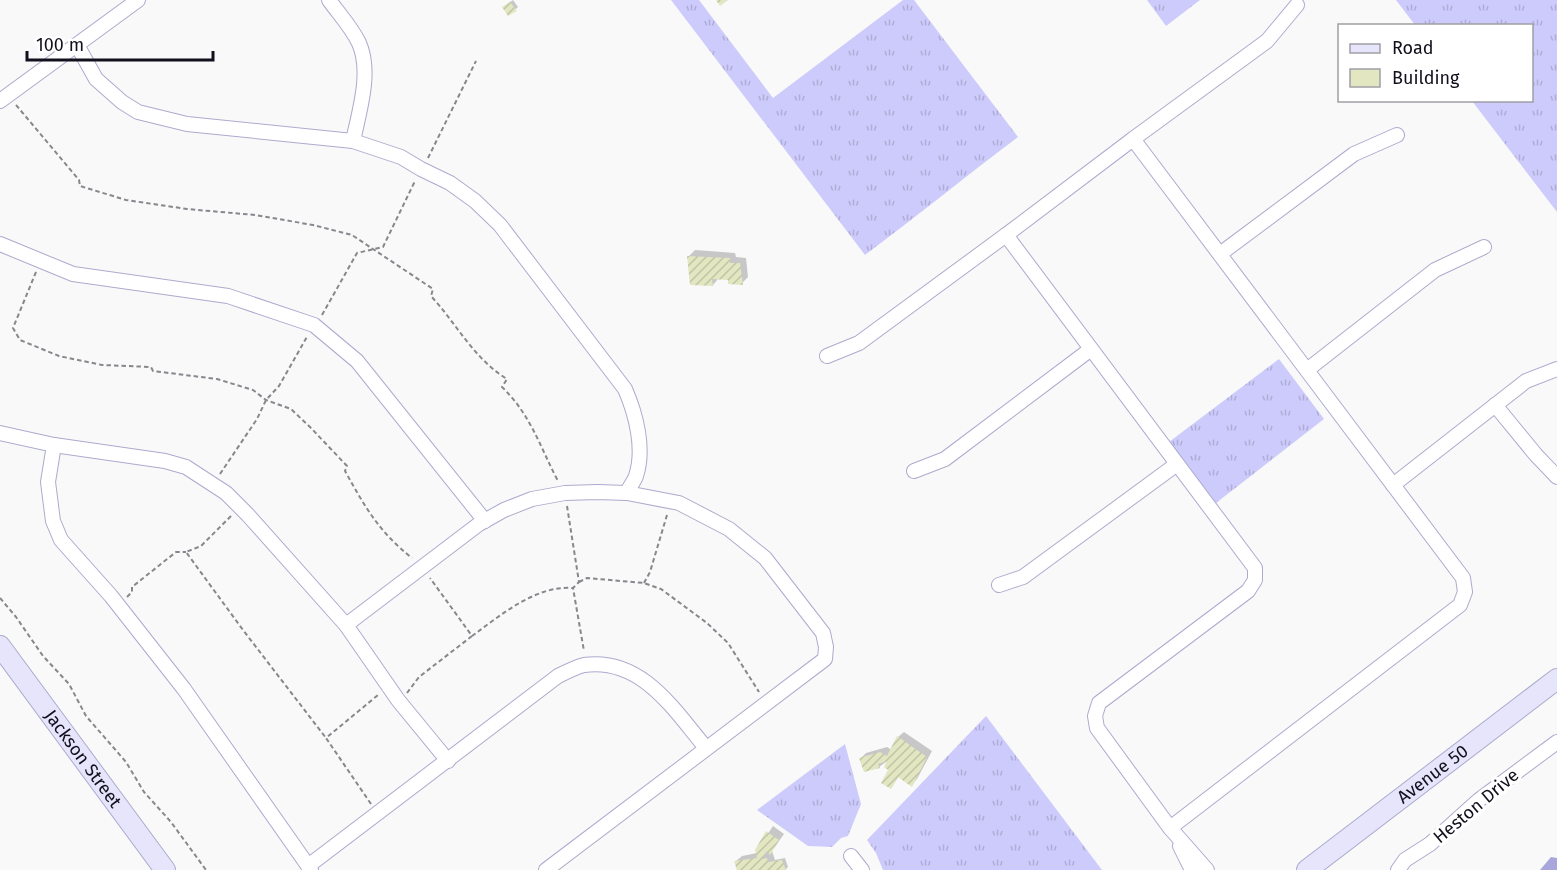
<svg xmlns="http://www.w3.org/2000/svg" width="1557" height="870" font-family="'Fira Sans',sans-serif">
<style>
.grass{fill:url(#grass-tufts)}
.water{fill:#a9a6db}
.shadow{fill:#0003}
.building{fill:url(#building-hatch)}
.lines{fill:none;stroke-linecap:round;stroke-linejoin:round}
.minor-casing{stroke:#acabce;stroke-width:16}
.secondary-casing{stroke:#acabce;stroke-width:22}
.path{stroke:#87878d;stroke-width:2;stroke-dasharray:4.5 3;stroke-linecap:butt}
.minor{stroke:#fff;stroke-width:14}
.secondary{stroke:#e6e5fc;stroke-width:20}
.labels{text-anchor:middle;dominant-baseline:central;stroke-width:6;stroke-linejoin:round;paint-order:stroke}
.street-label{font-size:18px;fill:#11101c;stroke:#fff}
</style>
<defs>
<pattern id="grass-tufts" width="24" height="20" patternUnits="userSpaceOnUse" patternTransform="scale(1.5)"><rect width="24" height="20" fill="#cdcbfb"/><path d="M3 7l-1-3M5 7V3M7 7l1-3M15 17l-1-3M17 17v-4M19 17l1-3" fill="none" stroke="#afadd7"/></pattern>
<pattern id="building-hatch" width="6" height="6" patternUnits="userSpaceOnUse" patternTransform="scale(1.5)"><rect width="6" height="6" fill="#e2e6c1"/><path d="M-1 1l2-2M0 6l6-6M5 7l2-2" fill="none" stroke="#c1c4a5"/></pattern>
</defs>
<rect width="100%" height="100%" fill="#f9f9f9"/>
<g class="grass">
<path d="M671 0H699L773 98 903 0H914L1018 137C966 176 916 217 865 255Z"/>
<polygon points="1147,0 1200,0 1166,26"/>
<polygon points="1396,0 1557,0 1557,212 1472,101 1532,100 1532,26 1415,25"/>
<polygon points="1279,359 1324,419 1216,503 1169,442"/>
<polygon points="986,716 1102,870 883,870 876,853 867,840"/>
<polygon points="845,744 861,804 848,836 841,838 832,847 808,846 757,810"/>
</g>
<polygon class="water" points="1551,857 1557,858 1557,870 1540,870"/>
<g class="shadow">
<polygon points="513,0 518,7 516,9 506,5"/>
<polygon points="695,250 735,253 736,257 746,258 748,277 742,283 730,278 718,279 713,285 689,256"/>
<polygon points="904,732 932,751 917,779 912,785 899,776 891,788 890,759 879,767 861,758 866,753 887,747 892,750 898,737"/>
<polygon points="773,826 784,834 772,851 775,860 785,858 788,867 785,870 738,870 736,861 742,856 757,853 757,850"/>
</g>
<g class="building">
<polygon points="716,0 728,0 720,6"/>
<polygon points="510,2 517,11 508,16 502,7"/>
<polygon points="687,256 730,258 730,263 740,263 743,285 728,284 728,280 712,279 713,286 690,285"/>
<polygon points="897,736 927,757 912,787 898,777 891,789 881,783 888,770 884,767 887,761 878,764 880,768 864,772 859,758 880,752 887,756"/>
<polygon points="766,831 779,840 770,855 767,851 762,859 767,858 768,862 782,860 786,870 737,870 734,861 757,858 755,850"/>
</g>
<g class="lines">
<g class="minor-casing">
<g id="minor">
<path d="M329 0C339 14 352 28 359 43 372 72 359 112 353 141"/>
<path d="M77 45 96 79 122 102 138 112 187 124 353 141 401 157 421 169 450 183 475 201 500 225 625 389C636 414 645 449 636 476 634 482 629 487 627 493"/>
<polyline points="0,101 138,0"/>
<polyline points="1133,139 1267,41 1297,5"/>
<polyline points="0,244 73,274 228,296 314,325 357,361 485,521"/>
<polyline points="1220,254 1354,154 1397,135"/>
<polyline points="827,356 859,343 1006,235"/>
<polyline points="1307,370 1435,270 1484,247"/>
<polyline points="1495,405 1536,455 1557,477"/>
<polyline points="0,433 54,445 165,461 186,467 226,493 248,515 346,625 398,700 448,761"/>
<polyline points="54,445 48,482 53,521 61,540 111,596 184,689 311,870"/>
<polyline points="914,471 945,459 1091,349"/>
<polyline points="1393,485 1526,381 1557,369"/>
<polyline points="999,585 1023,577 1177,464"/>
<polyline points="346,625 479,524 504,510 532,499 565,493 597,492 627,493 679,503 729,529 765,558 823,633 826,647 825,659 546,870"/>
<polyline points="1170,828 1460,605 1465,592 1463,578 1133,139 1006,235 1255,568 1255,580 1248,591 1099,703 1095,716 1097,728 1170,828 1207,870"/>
<polyline points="1180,846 1192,870"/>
<polyline points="851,856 862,870"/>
<path d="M308 866 558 676C566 672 576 667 584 665 642 657 674 710 706 748"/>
<polyline points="1398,870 1405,860 1430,844 1479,800 1557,742"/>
</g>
</g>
<g class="secondary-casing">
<g id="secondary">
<path id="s1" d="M0 646 165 870"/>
<path id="s2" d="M1307 870 1557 679"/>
</g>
</g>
<g class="path">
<path d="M16 105 79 180 80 186 126 200 187 209 255 215 313 225 352 235 433 289 431 296C456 323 474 359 507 379L502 387C531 415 540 447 558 481"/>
<polyline points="428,158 476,61"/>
<path d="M36 272 13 328 20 340 59 356 102 365 151 367 153 371 217 379 253 390 266 400 291 409 311 428 347 466 345 471C365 507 379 532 412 558"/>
<polyline points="322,315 357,253 383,247 415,181"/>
<polyline points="220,474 257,419 266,400 279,386 308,335"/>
<polyline points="567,506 579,582 573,588 584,651"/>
<polyline points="231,516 201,546 186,552 243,630 326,738"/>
<polyline points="579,582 587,578 644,583 661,589 707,623 728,643 759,692"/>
<polyline points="644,583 650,572 667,515"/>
<polyline points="127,597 132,592 132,587 176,552 186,552"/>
<polyline points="0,598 16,617 43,656 69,684 86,716 126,762 144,792 171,822 206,870"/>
<path d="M472 636C501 615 536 585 573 588"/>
<polyline points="407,693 419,677 472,636 430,578"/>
<polyline points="371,804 326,738 378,695"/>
</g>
<use href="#minor" class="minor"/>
<use href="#secondary" class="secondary"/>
</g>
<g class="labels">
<g class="street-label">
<text stroke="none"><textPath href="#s1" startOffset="140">Jackson Street</textPath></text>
<text stroke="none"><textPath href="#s2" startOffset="158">Avenue 50</textPath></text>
<text transform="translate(1476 806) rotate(-40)">Heston Drive</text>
</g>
</g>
<rect x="1338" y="24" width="195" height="78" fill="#ffffff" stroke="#a09fa4" stroke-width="1.5"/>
<rect x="1350" y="44" width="30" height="9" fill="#e6e5fc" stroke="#a09fa4" stroke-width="1.5"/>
<text x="1392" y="54" font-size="18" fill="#11101c">Road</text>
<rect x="1350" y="69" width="30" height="18" fill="#e2e6c1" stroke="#a09fa4" stroke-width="1.5"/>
<text x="1392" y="84" font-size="18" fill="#11101c">Building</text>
<path d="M27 51v9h186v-9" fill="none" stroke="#11101c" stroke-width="3"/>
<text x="36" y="51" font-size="18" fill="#11101c" stroke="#ffffff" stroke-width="4.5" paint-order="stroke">100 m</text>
</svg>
